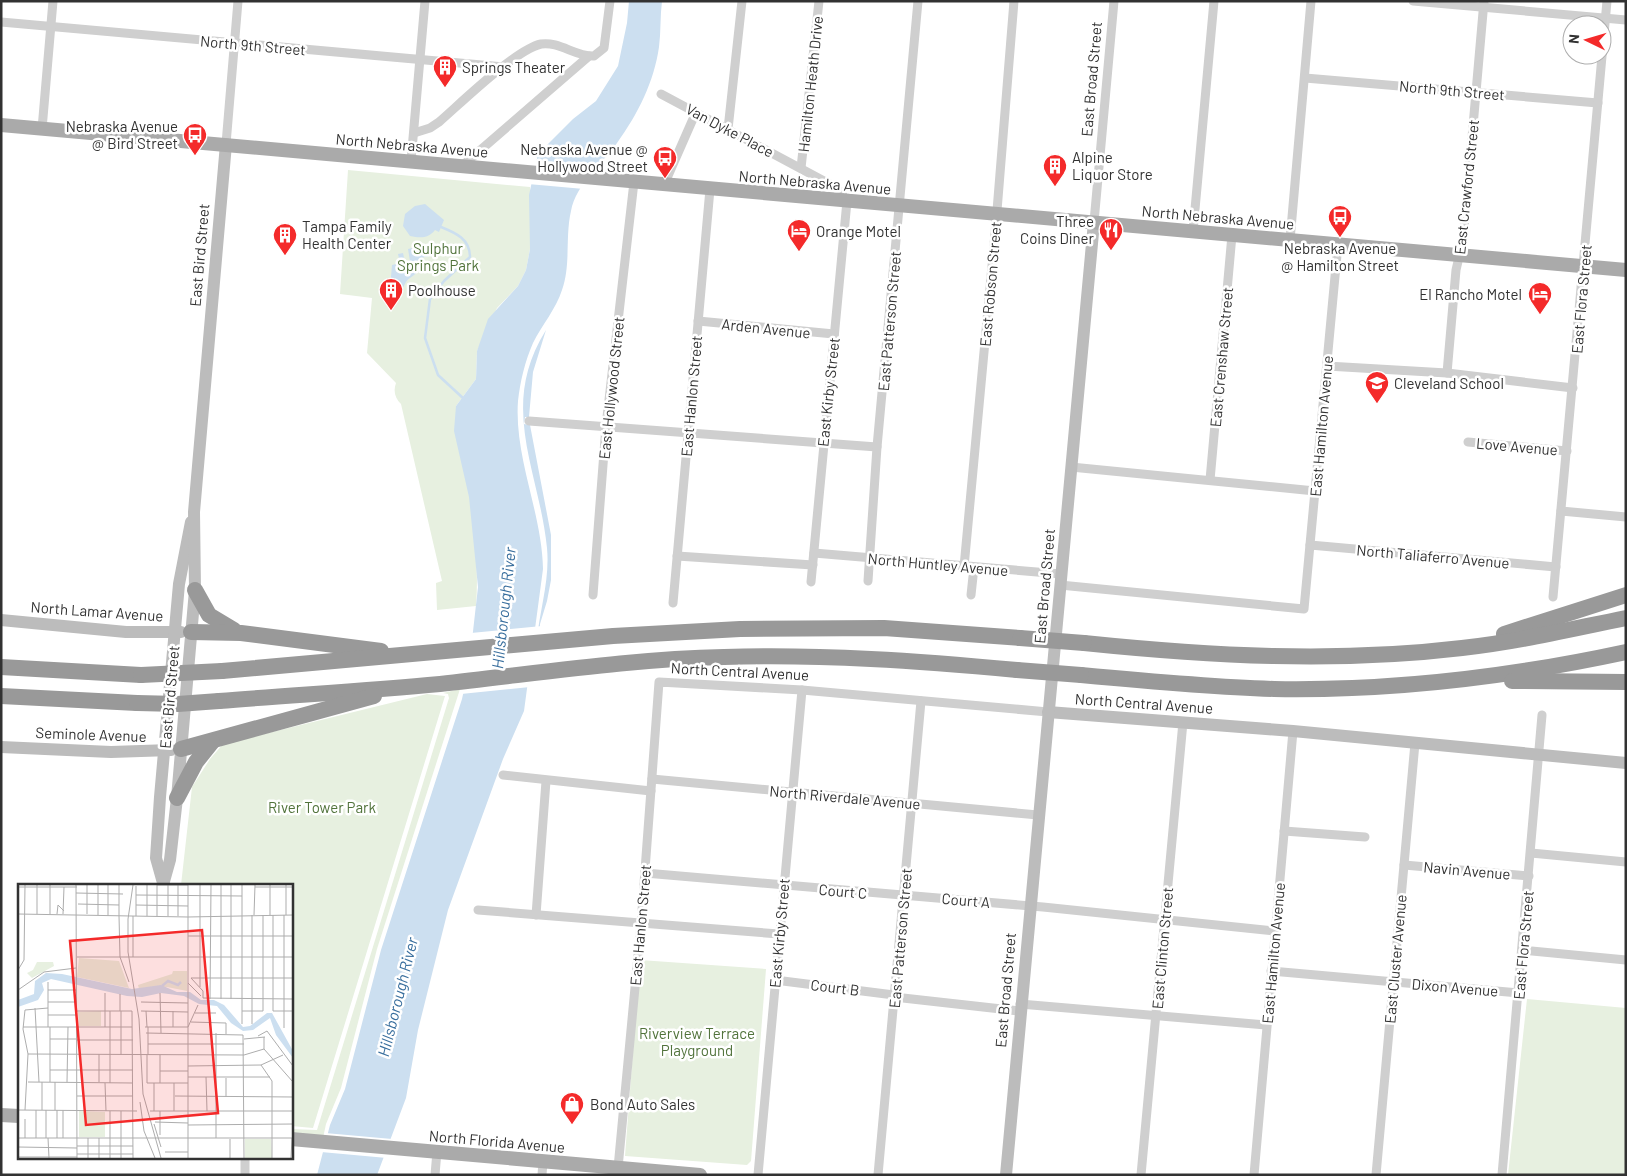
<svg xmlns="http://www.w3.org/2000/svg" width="1627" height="1176" font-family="Barlow,sans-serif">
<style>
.green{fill:#e7f0e0}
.water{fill:#ccdff0}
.pier{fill:#fff}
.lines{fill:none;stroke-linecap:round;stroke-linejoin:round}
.stream{stroke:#ccdff0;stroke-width:2.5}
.street{stroke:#cfcfcf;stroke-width:9}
.secondary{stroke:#bcbcbc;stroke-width:12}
.primary{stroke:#aaa;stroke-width:14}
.highway{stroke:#999;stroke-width:16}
.highway-bridge{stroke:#999;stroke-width:16}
.labels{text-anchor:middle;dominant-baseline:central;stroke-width:5;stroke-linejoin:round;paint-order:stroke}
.street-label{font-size:15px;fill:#323232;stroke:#fff}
.poi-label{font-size:15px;fill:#323232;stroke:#fff;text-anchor:start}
.park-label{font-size:15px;fill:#51733b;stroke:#fff}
.water-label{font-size:16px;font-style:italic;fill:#386e9d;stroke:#fff}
.inset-river{fill:none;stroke:#ccdff0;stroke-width:2.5}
.inset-road{fill:none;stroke:#adadad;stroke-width:1}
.view{fill:#f42a2a;fill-opacity:0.15;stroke:#f42a2a;stroke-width:2.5}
.inset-edge{fill:none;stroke:#323232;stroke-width:2.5}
</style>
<rect width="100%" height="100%" fill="#fff"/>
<g class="green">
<path d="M348 170 530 187V249L526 270 518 286 497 308 477 351 476 379 456 406C465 471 481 540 476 606L437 610 436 583 442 581 401 404C395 398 393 391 396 383L367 353 372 298 340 294Z"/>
<polygon points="460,689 377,949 341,1088 326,1124 323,1138 291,1135 291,1129 317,1130 449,698 448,694 443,693"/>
<polygon points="427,694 445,696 313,1128 291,1126 291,885 181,885 192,787 210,759 223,744"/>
<polygon points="640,960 766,969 751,1161 747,1165 625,1156"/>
<polygon points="1527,999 1626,1008 1626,1175 1508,1175"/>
</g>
<g class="water">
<path d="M629 1H662C660 16 661 32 659 47 654 82 638 114 617 143 602 164 576 184 571 211 565 237 571 265 562 290 556 309 542 325 533 343 525 361 520 382 518 401 514 457 542 513 543 569L524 711 503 759 448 910 418 1030 406 1098 377 1175H317L330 1125 345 1089 381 950 462 699 469 667 478 587 469 497 454 431 456 406 476 379 477 351 488 319 518 286 526 270 530 249 529 195 538 154 573 119 596 101 618 66 627 23Z"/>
<path d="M425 204 444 220 439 232 435 230C428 239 420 238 410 236L403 226 405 214 415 206Z"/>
<path d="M435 243 437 254 421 258C423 270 418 272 410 278 406 280 405 285 402 289L390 288 392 265 400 263 398 254 403 253 405 262 410 261 408 249Z"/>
<path d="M546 330 533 372 529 417H525L524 424 530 425 551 535V580L547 601 540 624V639H537C540 609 550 579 547 548 539 469 498 407 546 330Z"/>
</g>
<g class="pier">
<polygon points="534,160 600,166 584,189 528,184"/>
<polygon points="542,626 543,639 535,641 530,687 461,694 467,667 471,633"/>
<polygon points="325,1133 392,1139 392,1144 387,1158 321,1152"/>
</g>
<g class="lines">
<path class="stream" d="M441 227C456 233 470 239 470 257L444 281 430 299 425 338 438 375 464 399"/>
<g class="street">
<polyline points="1413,1 1626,20"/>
<polyline points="1,22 504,67"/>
<polyline points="1305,78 1598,103"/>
<polyline points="661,94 837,188 847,201 811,582"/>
<polyline points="42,129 53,1"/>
<polyline points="728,129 742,1"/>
<path d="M414 133 430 128 439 122C461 103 515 50 541 44 559 41 576 57 594 56L604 48 610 1"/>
<polyline points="226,144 238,1"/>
<polyline points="411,161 425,1"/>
<polyline points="462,166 589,56"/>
<polyline points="801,168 819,1"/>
<polyline points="664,185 696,112"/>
<polyline points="1094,222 1114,1"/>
<polyline points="1193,231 1214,1"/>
<polyline points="1290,240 1311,1"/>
<polyline points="698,321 834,334"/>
<polyline points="1327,366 1447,373 1573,388"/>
<polyline points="1447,373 1456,270 1463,240 1484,1"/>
<polyline points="529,421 877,447"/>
<polyline points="1468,442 1567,451"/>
<polyline points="1071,467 1315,491"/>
<polyline points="1210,480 1232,235"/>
<polyline points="1561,511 1626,517"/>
<polyline points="1310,545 1556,567"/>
<polyline points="814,553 1061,574"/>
<polyline points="677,556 813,565"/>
<polyline points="964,567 996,223 1014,1"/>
<polyline points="868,581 877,447 918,1"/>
<polyline points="1060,585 1304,609 1338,244"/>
<polyline points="593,595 606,426 634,182"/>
<polyline points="971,595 974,567"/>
<polyline points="1553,597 1607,1"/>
<polyline points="673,603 710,189"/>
<polyline points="503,775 651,791"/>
<polyline points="652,779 1038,815"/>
<polyline points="1284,831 1365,837"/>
<polyline points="1531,853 1626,862"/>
<polyline points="1404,865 1529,876"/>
<polyline points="645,873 1043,907 1275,931"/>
<polyline points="478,910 779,934"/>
<polyline points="536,915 546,781"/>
<polyline points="1522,950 1626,960"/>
<polyline points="1271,971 1519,993"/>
<polyline points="775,980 894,995"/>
<polyline points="894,997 1019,1011"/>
<polyline points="1020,1004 1266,1025"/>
<polyline points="245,1157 245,1175"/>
<polyline points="618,1168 641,924 659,682 802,690 1048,712"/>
<polyline points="435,1175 437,1151"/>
<polyline points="542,1175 543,1161"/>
<polyline points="758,1175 802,690"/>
<polyline points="878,1175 921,701"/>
<polyline points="1141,1175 1183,722"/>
<polyline points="1254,1175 1293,731"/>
<polyline points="1376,1175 1415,743"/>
<polyline points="1502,1175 1542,715"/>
</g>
<g class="secondary">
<polyline points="1,620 126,632 181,632"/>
<polyline points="1048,712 1293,731 1626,763"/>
<polyline points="1,747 111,752 171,750"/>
<polyline points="163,883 156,858 160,797 179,584 191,522"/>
<polyline points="163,885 170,860 177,798 195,590 194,512 226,144"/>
<polyline points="1006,1175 1094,222"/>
</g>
<g class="primary">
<polyline points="1,125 1626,270"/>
<polyline points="1,1115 19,1116"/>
<polyline points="291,1139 700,1175"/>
</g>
<g class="highway">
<polyline points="195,590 209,615 234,630"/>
<polyline points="191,632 241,633 381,651"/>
<polyline points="1504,634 1626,595"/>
<path d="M1084 643C1210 656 1336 663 1462 648 1518 642 1571 629 1626 618"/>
<polyline points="1,667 141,675"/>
<polyline points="222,671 613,636 740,629 884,628 1020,638"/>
<path d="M1081 675C1145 681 1209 687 1274 689 1392 691 1510 677 1626 652"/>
<polyline points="1512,681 1626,682"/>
<polyline points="1,696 137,703"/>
<path d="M219 701C293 695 366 691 440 684 534 674 629 659 724 657 822 654 920 661 1017 670"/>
<polyline points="181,749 374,696"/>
<polyline points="177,798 196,762 212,742"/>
</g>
<g class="highway-bridge">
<polyline points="1020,638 1084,643"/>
<polyline points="1017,670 1081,675"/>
<polyline points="141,675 222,671"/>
<polyline points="137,703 178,704 219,701"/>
</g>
</g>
<defs>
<g id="building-pin" transform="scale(1.25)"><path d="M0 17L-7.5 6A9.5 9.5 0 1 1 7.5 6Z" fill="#f42a2a" stroke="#fff"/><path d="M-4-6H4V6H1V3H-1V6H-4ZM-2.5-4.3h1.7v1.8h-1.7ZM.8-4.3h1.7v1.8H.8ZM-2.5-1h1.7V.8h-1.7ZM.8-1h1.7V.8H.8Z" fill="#fff"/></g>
<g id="bus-pin" transform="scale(1.25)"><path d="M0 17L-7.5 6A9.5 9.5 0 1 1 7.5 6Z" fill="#f42a2a" stroke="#fff"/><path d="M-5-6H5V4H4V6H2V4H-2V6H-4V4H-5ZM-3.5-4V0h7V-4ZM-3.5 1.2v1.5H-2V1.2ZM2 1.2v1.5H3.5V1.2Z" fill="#fff"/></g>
<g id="restaurant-pin" transform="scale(1.25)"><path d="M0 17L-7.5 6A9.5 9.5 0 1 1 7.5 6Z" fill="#f42a2a" stroke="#fff"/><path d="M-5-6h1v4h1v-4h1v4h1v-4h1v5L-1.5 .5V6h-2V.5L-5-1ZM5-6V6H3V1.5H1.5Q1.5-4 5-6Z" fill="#fff"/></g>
<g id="hotel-pin" transform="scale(1.25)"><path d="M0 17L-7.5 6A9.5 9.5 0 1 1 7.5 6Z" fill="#f42a2a" stroke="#fff"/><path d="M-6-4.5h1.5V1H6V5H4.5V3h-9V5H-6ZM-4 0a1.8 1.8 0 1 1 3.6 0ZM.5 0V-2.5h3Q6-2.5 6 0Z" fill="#fff"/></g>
<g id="school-pin" transform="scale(1.25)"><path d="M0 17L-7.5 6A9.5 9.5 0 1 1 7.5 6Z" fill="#f42a2a" stroke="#fff"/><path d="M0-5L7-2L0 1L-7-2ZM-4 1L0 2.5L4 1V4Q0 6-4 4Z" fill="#fff"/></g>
<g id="shop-pin" transform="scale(1.25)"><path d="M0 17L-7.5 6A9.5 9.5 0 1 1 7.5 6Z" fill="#f42a2a" stroke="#fff"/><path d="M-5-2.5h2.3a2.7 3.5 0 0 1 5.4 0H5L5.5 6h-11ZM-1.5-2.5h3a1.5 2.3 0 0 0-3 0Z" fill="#fff"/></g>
</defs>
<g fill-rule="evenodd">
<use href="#building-pin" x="445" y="67"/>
<use href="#bus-pin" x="195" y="135"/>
<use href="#bus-pin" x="665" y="158"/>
<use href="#building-pin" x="1055" y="166"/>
<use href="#bus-pin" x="1340" y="217"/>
<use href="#restaurant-pin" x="1111" y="230"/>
<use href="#hotel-pin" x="799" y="231"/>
<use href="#building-pin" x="285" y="235"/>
<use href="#building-pin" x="391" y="290"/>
<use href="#hotel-pin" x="1540" y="294"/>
<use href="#school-pin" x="1377" y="383"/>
<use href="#shop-pin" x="572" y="1104"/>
</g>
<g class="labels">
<g class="street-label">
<text transform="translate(253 45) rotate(5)">North 9th Street</text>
<text transform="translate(1091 79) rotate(-85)">East Broad Street</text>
<text transform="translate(810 84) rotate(-84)">Hamilton Heath Drive</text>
<text transform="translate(1452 90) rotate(5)">North 9th Street</text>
<text transform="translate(730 130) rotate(28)">Van Dyke Place</text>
<text transform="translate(412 145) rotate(5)">North Nebraska Avenue</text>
<text transform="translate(815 182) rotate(5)">North Nebraska Avenue</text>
<text transform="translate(1466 187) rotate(-84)">East Crawford Street</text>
<text transform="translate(1218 217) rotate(5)">North Nebraska Avenue</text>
<text transform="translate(199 255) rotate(-85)">East Bird Street</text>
<text transform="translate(990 284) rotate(-85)">East Robson Street</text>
<text transform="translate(1581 299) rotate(-85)">East Flora Street</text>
<text transform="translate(889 321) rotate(-85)">East Patterson Street</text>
<text transform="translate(766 328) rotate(6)">Arden Avenue</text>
<text transform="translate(1221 357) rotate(-85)">East Crenshaw Street</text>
<text transform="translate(611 388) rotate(-84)">East Hollywood Street</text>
<text transform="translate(828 392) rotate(-84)">East Kirby Street</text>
<text transform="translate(691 396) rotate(-85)">East Hanlon Street</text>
<text transform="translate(1321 426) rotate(-85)">East Hamilton Avenue</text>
<text transform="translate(1517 446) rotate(5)">Love Avenue</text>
<text transform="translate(1433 556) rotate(5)">North Taliaferro Avenue</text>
<text transform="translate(938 564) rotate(5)">North Huntley Avenue</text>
<text transform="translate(1044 586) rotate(-85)">East Broad Street</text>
<text transform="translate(97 611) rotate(4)">North Lamar Avenue</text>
<text transform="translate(740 671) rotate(3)">North Central Avenue</text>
<text transform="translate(169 697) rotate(-85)">East Bird Street</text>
<text transform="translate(1144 703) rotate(4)">North Central Avenue</text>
<text transform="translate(91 734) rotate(2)">Seminole Avenue</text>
<text transform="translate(845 797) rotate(5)">North Riverdale Avenue</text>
<text transform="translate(1467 870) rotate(5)">Navin Avenue</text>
<text transform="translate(843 891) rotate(5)">Court C</text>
<text transform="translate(966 900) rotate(5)">Court A</text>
<text transform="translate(640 925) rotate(-85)">East Hanlon Street</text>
<text transform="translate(779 933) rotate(-85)">East Kirby Street</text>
<text transform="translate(900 938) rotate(-85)">East Patterson Street</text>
<text transform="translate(1523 945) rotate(-85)">East Flora Street</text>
<text transform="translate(1162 948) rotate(-85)">East Clinton Street</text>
<text transform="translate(1273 953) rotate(-85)">East Hamilton Avenue</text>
<text transform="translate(1395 959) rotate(-85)">East Cluster Avenue</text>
<text transform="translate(835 987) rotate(7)">Court B</text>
<text transform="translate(1455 987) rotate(5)">Dixon Avenue</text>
<text transform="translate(1005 990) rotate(-85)">East Broad Street</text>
<text transform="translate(497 1141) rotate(5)">North Florida Avenue</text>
</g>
<g class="poi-label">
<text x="462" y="67">Springs Theater</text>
<text x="178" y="126" text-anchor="end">Nebraska Avenue<tspan x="178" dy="17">@ Bird Street</tspan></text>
<text x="648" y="149" text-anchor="end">Nebraska Avenue @<tspan x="648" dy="17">Hollywood Street</tspan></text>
<text x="1072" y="157">Alpine<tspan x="1072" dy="17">Liquor Store</tspan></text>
<text x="1094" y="221" text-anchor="end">Three<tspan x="1094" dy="17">Coins Diner</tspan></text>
<text x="302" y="226">Tampa Family<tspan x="302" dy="17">Health Center</tspan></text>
<text x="816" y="231">Orange Motel</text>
<text x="1340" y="248" text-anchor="middle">Nebraska Avenue<tspan x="1340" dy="17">@ Hamilton Street</tspan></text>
<text x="408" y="290">Poolhouse</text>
<text x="1522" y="294" text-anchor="end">El Rancho Motel</text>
<text x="1394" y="383">Cleveland School</text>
<text x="590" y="1104">Bond Auto Sales</text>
</g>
<g class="park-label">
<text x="438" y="248">Sulphur<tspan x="438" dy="17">Springs Park</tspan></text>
<text x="322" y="807">River Tower Park</text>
<text x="697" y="1033">Riverview Terrace<tspan x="697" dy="17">Playground</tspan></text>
</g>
<g class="water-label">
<text transform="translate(503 608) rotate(-84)">Hillsborough River</text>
<text transform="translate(397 997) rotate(-76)">Hillsborough River</text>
</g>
</g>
<g transform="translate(18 884)">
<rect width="275" height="275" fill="#fff"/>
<path d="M61 74 101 77 111 104 59 93ZM19 78H35L36 82 14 94 9 89 15 86ZM155 87H169V107L149 103 121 105 120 101 154 90ZM83 127V142H61L60 128ZM61 227 87 228V253H61ZM227 255H253L254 274H227Z" fill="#e7f0e0"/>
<path d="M28 89 44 90 114 105 143 101 159 108H172L183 116H196L206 121 225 143 232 142 249 129H254L275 167V174L258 151 252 134 235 146 225 147 213 139 199 122 181 120 166 112 143 109 124 113 109 112 33 95 24 99 26 106 20 116 0 123V116L16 110 17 97Z" fill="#ccdff0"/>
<path class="inset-river" d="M144 102 150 97 160 101 163 98"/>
<path class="inset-road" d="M58 1 59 274M115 1 110 35V68L121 135 125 210 143 274M139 1H170M160 1V32M252 1V31M268 1V31M118 2V32M0 3H59M237 3H275M58 9 105 10M118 11 224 12M60 20 101 21M118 21 170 22M0 30 170 33M19 30V1M32 30V1M39 30 40 21 46 27M45 30 46 3M69 30V1M80 31V1M236 31 237 1M255 31V127H275M266 31V144M90 32V1M101 32V1M101 32 102 73M115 32V73M129 32V1M139 32V1M150 32V1M170 33 275 31M170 52H275M59 73H275M102 73 111 98M0 86 6 76 7 1M173 94 185 107V114L275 115M173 94H275M30 98V143M170 99 183 112M182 103V1M0 106 26 88 58 84M30 106H58M87 109V143M142 109 143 149M192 115 193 1M203 115V1M213 115V1M30 118H58M123 118 170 119M17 124 21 198M59 127H114L115 274M102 127V110M123 127 170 128M128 127 129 143M224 127H245V31M177 129H198M30 131H58M173 138 208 139V150M224 140V1M234 140V31M5 143H114M32 143V198M127 143H170L180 121M130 143V171M155 143V127M128 149 225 151 226 274M240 152 249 147 275 182M32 155H58M226 155 247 153M59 156H115M130 160H226M246 165 275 198M10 170 226 171 246 165V153M81 170V198M103 171V127M129 171V199H170M243 181 254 197V274M170 182 243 181 265 171M32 186H115M142 187H170M170 193H252M188 193 189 227M10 198 115 199M24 198V226M49 198 50 143M87 199 88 227M92 199V127M142 199V171M59 212H115M157 212 275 213M208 213V194M122 218 126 247 137 274M0 226 119 227M7 226 10 170 5 145 7 126 30 124M28 226V254M37 226V198M39 226V254M132 227H275M136 227V199M156 227V199M7 235V254M137 238 170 239M136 240 143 263M170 241 275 240M142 251V227M0 254H170M18 254V226M30 254 31 274M45 254V226M70 254V274M81 254V274M170 254H275M198 254V149M59 262H115M0 263 59 264M147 268H170M59 270H115M1 273H59M92 274V227M103 274V227M170 274V1M212 274V255M273 274 274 254"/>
<path class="view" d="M184 46 200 229 68 241 52 57Z"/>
<rect width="275" height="275" class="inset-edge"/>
</g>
<rect width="1627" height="1176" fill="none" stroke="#323232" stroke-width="5"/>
<g transform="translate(1587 40) rotate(275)"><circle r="24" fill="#ffffff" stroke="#adadad"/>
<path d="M0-4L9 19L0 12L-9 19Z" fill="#f42a2a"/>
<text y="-8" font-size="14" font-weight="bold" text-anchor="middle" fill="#323232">N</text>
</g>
</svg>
